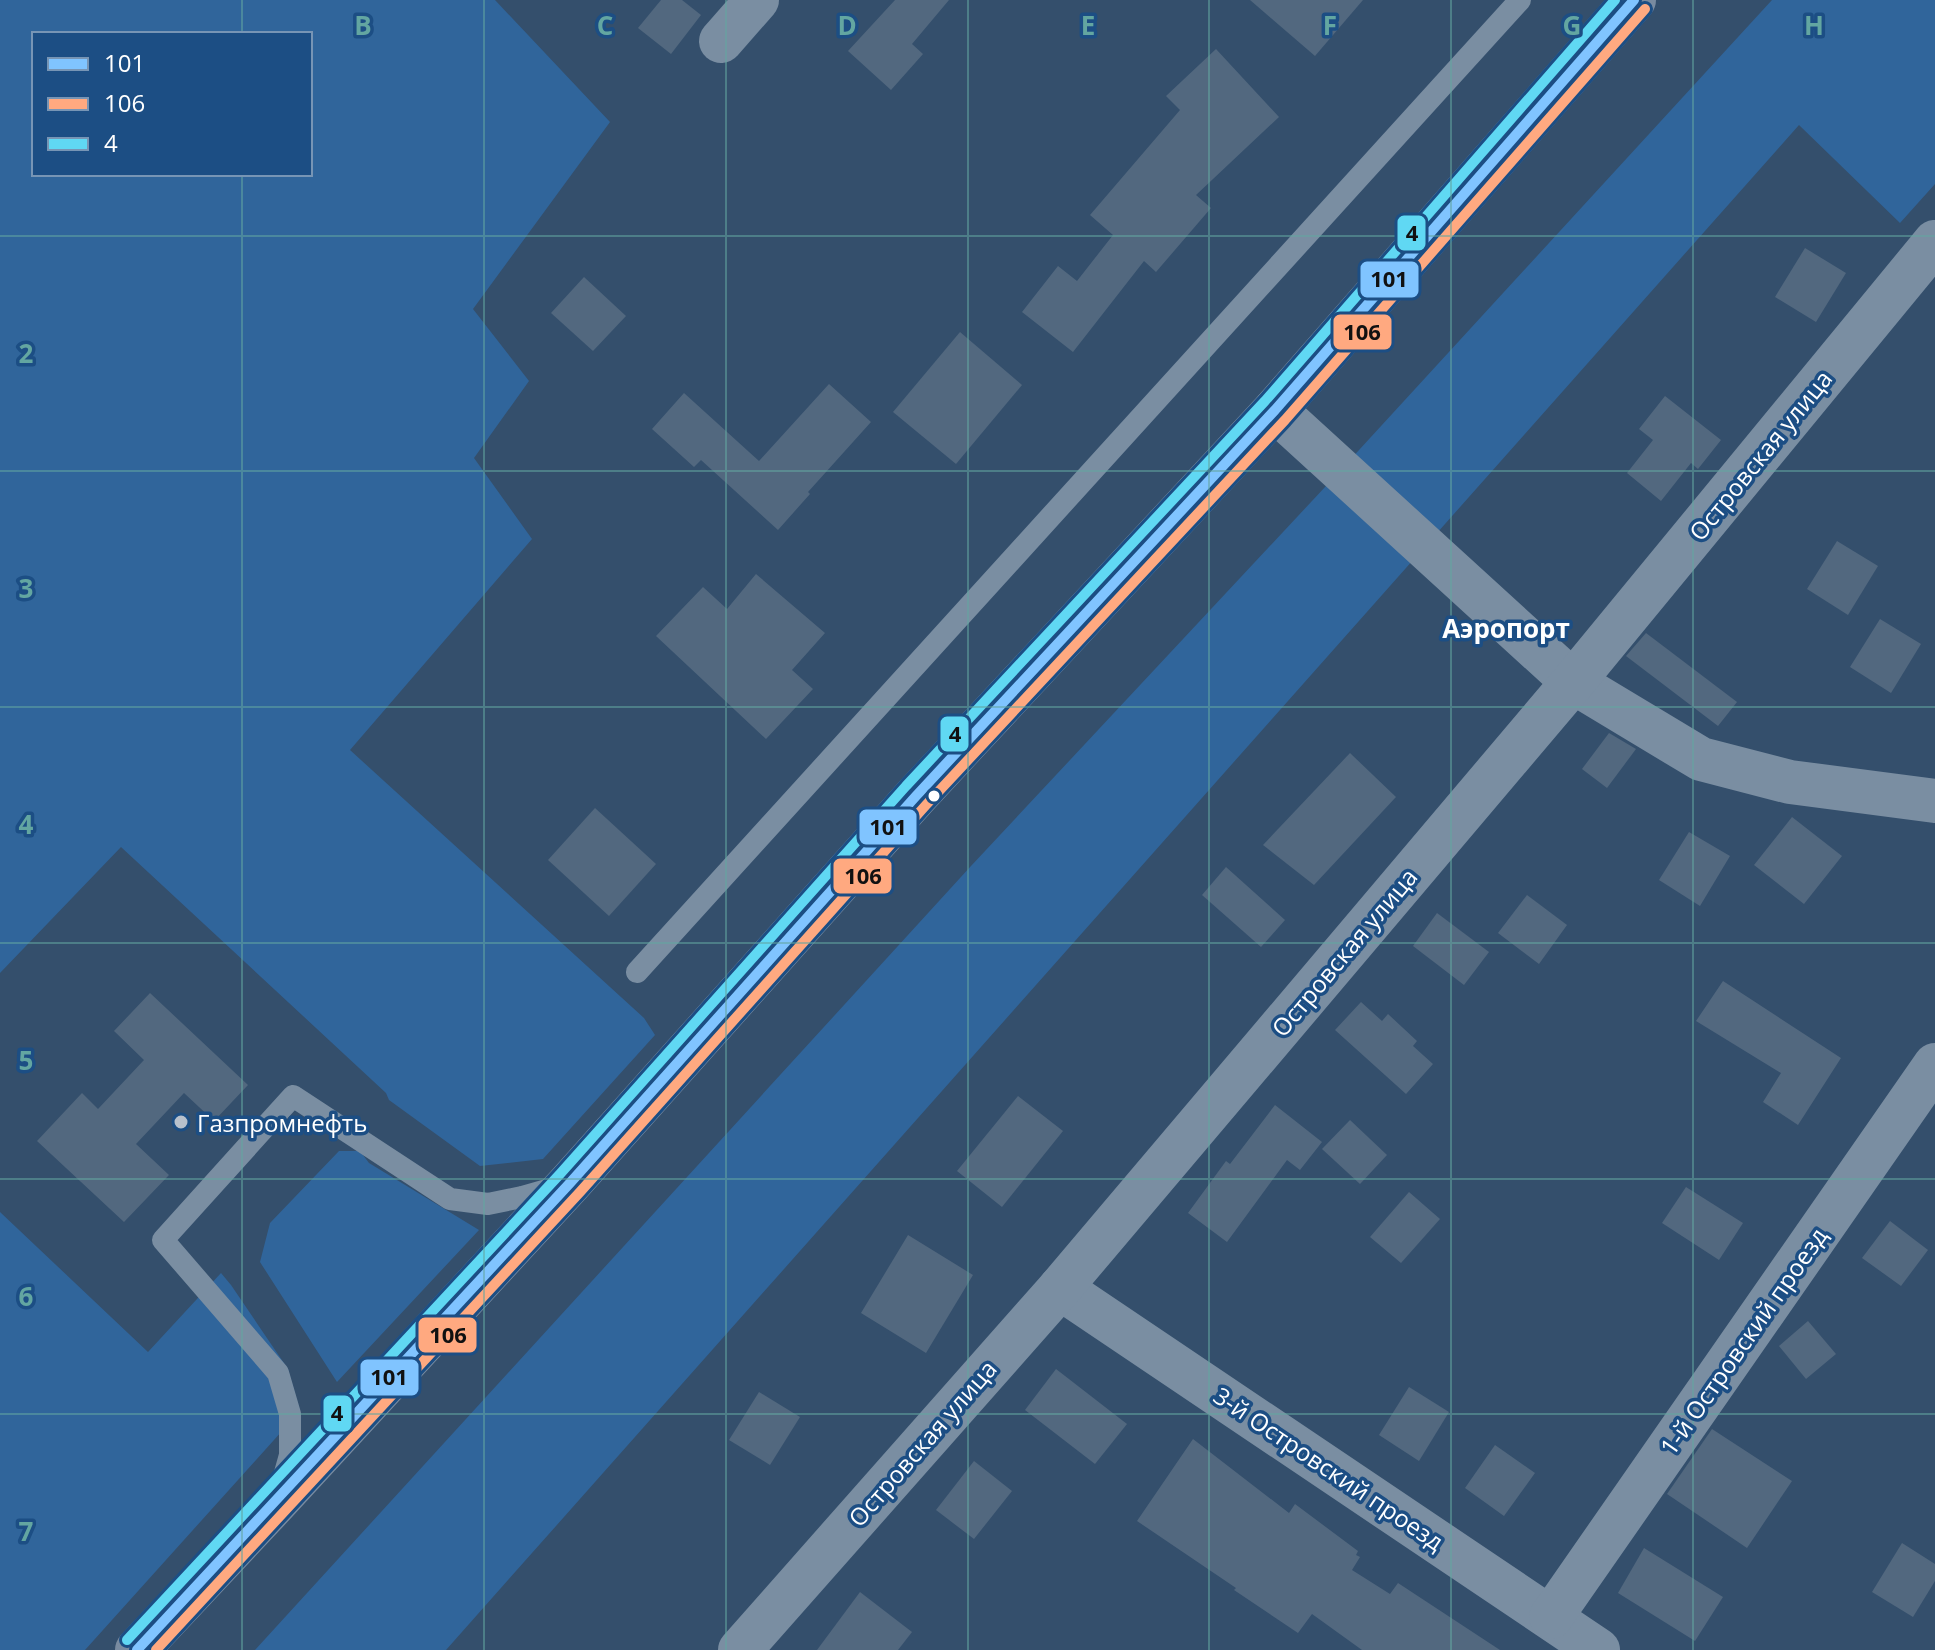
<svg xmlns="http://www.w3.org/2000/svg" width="1935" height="1650" font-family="'Open Sans',sans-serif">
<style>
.green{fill:#30659b;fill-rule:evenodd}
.building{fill:#52687f}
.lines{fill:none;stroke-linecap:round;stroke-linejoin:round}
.service{stroke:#7a8ea2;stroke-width:22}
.minor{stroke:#7a8ea2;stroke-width:44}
.primary{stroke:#798ba0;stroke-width:44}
.bus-1-casing{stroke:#1c4e84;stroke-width:16}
.bus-2-casing{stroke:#1c4e84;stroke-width:16}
.bus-3-casing{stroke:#1c4e84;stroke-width:16}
.bus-1{stroke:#80c4ff;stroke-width:10}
.bus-2{stroke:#ffa980;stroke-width:10}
.bus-3{stroke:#60d8f3;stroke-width:10}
.grid{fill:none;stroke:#63a6a1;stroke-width:2;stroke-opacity:0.55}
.bus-dot{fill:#fff;stroke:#1c4e84;stroke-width:3}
.poi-dot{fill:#b8c1cc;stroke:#1c4e84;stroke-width:3}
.labels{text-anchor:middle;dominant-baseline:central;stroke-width:7;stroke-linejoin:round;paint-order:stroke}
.street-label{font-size:24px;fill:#fff;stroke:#1c4e84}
.poi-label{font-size:24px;fill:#fff;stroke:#1c4e84;text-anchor:start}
.neighbourhood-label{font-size:26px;font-weight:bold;fill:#fff;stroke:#1c4e84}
.grid-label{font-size:26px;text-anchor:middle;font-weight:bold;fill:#63a6a1;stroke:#1c4e84;stroke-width:7;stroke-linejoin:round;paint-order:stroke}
.line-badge{stroke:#1c4e84;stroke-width:3}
.pale-badge-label{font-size:22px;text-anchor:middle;font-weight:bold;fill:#111}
</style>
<rect width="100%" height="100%" fill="#344f6c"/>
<g class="green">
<path d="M0 0H495L610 122 473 309 529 381 474 458 532 539 350 750 644 1018 655 1035 543 1159 480 1166 389 1100 386 1093 121 847 0 973ZM34 34H310V174H34Z"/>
<polygon points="1772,0 1935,0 1935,184 1900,223 1799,125 446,1650 255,1650 971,866 1326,486"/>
<polygon points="339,1151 360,1151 369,1163 479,1230 337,1382 260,1262 270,1223"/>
<polygon points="0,1212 148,1352 221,1273 231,1285 288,1369 300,1411 85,1650 0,1650"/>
</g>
<g class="building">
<polygon points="661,0 682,0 701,15 671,54 638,28"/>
<polygon points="895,0 949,0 912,44 923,54 891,90 848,51"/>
<polygon points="1250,0 1363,0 1315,56"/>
<polygon points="1216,49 1279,117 1196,195 1211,208 1156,272 1144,261 1073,352 1022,312 1058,266 1077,281 1113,235 1090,215 1180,110 1166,96"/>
<polygon points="1805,248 1846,273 1816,322 1775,297"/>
<polygon points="584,277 626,316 593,351 551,313"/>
<polygon points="960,332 1022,385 956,464 893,412"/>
<polygon points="829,384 871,422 808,492 810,494 778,530 701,460 694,467 652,429 684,393 759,461"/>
<polygon points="1665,396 1721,440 1698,469 1691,463 1661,501 1627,473 1653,440 1639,429"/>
<polygon points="1837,541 1878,566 1848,615 1807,589"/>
<polygon points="756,574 825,633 792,670 813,689 766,739 656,636 703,587 727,609"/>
<polygon points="1880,619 1921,644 1891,693 1850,667"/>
<polygon points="1646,633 1737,702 1718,726 1626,656"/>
<polygon points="1609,733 1636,749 1607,788 1582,769"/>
<polygon points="1350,753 1396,797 1314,885 1263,845"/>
<polygon points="595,808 656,864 609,916 548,860"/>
<polygon points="1792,817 1842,856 1804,904 1754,865"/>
<polygon points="1689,832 1730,856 1700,906 1659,880"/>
<polygon points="1226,867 1285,920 1261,947 1202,895"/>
<polygon points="1527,895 1567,925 1539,964 1498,933"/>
<polygon points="1437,913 1489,952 1464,985 1413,946"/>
<polygon points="1723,981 1841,1058 1798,1125 1763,1102 1781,1073 1696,1021"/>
<polygon points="150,993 248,1085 214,1121 184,1093 136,1144 169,1175 124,1222 37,1141 82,1093 98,1109 144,1060 114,1031"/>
<polygon points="1361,1002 1382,1021 1388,1014 1417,1041 1413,1046 1433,1064 1406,1094 1335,1030"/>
<polygon points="1018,1096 1063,1131 1002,1207 957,1171"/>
<polygon points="1275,1105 1322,1142 1300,1170 1287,1160 1227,1242 1188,1213 1226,1161 1230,1164"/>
<polygon points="1350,1120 1387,1155 1360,1184 1322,1149"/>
<polygon points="1686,1187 1743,1223 1719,1260 1662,1223"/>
<polygon points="1409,1192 1440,1219 1401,1263 1370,1237"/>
<polygon points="1890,1221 1928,1250 1901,1286 1862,1258"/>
<polygon points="908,1235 973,1275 926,1353 861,1313"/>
<polygon points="1808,1321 1836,1354 1806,1379 1779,1346"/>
<polygon points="1056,1369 1127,1424 1095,1464 1025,1410"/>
<polygon points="1409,1387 1449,1412 1419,1461 1379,1435"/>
<polygon points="759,1392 800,1417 770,1465 729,1440"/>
<polygon points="1712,1429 1792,1481 1747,1548 1667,1494"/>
<polygon points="1193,1439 1289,1513 1295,1504 1358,1551 1356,1555 1360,1557 1352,1570 1390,1594 1398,1583 1500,1650 1362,1650 1312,1614 1298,1633 1234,1590 1236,1588 1137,1521"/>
<polygon points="1495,1445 1535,1473 1504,1516 1465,1488"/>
<polygon points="974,1461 1012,1491 974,1539 936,1510"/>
<polygon points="1902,1543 1935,1564 1935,1581 1913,1617 1872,1592"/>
<polygon points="1644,1548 1723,1597 1695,1641 1618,1593"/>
<polygon points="860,1592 912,1632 898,1650 817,1650"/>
</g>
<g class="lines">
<g class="service">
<polyline points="637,972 1520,0"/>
<polyline points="283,1480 290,1455 290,1414 278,1373 163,1240 293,1096 450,1199 488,1204 522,1197 557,1187"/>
</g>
<g class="minor">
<polyline points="721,41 757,0"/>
<polyline points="1275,410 1573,682 1701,759 1790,782 1935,801"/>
<polyline points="1060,1288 1598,1650"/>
<polyline points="1551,1617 1935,1065"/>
<polyline points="740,1650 1060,1288 1573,682 1935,242"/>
</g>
<polyline class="primary" points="137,1650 276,1502 570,1183 916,796 1275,410 1634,0"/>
<g class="bus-1-casing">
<polyline id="bus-1" points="137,1650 570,1183 916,796 1275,410 1634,0"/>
</g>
<g class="bus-2-casing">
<polyline id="bus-2" points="156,1650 580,1192 926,805 1285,420 1645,9"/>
</g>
<g class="bus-3-casing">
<polyline id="bus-3" points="127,1640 560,1174 906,786 1265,401 1615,0"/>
</g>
<use href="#bus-1" class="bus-1"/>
<use href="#bus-2" class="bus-2"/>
<use href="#bus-3" class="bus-3"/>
</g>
<path class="grid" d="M242 0V34M484 0V1650M726 0V1650M968 0V1650M1209 0V1650M1451 0V1650M1693 0V1650M242 174V1650M0 236H1935M0 471H1935M0 707H1935M0 943H1935M0 1179H1935M0 1414H1935"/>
<circle class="bus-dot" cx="934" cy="796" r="7"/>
<circle class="poi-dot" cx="181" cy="1122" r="8"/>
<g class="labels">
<g class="street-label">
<text transform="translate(1760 455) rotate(-51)">Островская улица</text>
<text transform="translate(1344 952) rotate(-50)">Островская улица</text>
<text transform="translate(1743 1341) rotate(-55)">1-й Островский проезд</text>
<text transform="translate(922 1443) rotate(-49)">Островская улица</text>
<text transform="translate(1329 1468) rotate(34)">3-й Островский проезд</text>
</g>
<g class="poi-label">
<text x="197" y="1122">Газпромнефть</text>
</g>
<g class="neighbourhood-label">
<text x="1506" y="628">Аэропорт</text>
</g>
</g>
<g class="grid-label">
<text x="363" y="35">B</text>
<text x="605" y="35">C</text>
<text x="847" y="35">D</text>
<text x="1088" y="35">E</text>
<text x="1330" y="35">F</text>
<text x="1572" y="35">G</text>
<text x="1814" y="35">H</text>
<text x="26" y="363">2</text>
<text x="26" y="598">3</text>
<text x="26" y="834">4</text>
<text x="26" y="1070">5</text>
<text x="26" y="1306">6</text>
<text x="26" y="1541">7</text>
</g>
<g class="line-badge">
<rect x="1396" y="214" width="31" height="38" rx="8" fill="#60d8f3"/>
<rect x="1359" y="260" width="61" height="39" rx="8" fill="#80c4ff"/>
<rect x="1332" y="313" width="61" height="38" rx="8" fill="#ffa980"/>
<rect x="939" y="715" width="31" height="38" rx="8" fill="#60d8f3"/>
<rect x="858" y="808" width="60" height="38" rx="8" fill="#80c4ff"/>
<rect x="832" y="857" width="61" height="38" rx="8" fill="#ffa980"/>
<rect x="417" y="1316" width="61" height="38" rx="8" fill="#ffa980"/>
<rect x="359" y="1358" width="61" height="39" rx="8" fill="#80c4ff"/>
<rect x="322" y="1394" width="31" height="39" rx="8" fill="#60d8f3"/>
</g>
<g class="pale-badge-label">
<text x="1412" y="241">4</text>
<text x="1389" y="287">101</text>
<text x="1362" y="340">106</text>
<text x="955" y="742">4</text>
<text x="888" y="835">101</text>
<text x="863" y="884">106</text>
<text x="448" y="1343">106</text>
<text x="389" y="1385">101</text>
<text x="337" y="1421">4</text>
</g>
<rect x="32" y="32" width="280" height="144" fill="#1c4e84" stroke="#7795b5" stroke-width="2"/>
<rect x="48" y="58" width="40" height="12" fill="#80c4ff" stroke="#7795b5" stroke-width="2"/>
<text x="104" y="72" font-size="24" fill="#ffffff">101</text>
<rect x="48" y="98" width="40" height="12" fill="#ffa980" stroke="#7795b5" stroke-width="2"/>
<text x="104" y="112" font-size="24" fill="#ffffff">106</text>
<rect x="48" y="138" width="40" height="12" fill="#60d8f3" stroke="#7795b5" stroke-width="2"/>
<text x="104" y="152" font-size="24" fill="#ffffff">4</text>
</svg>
